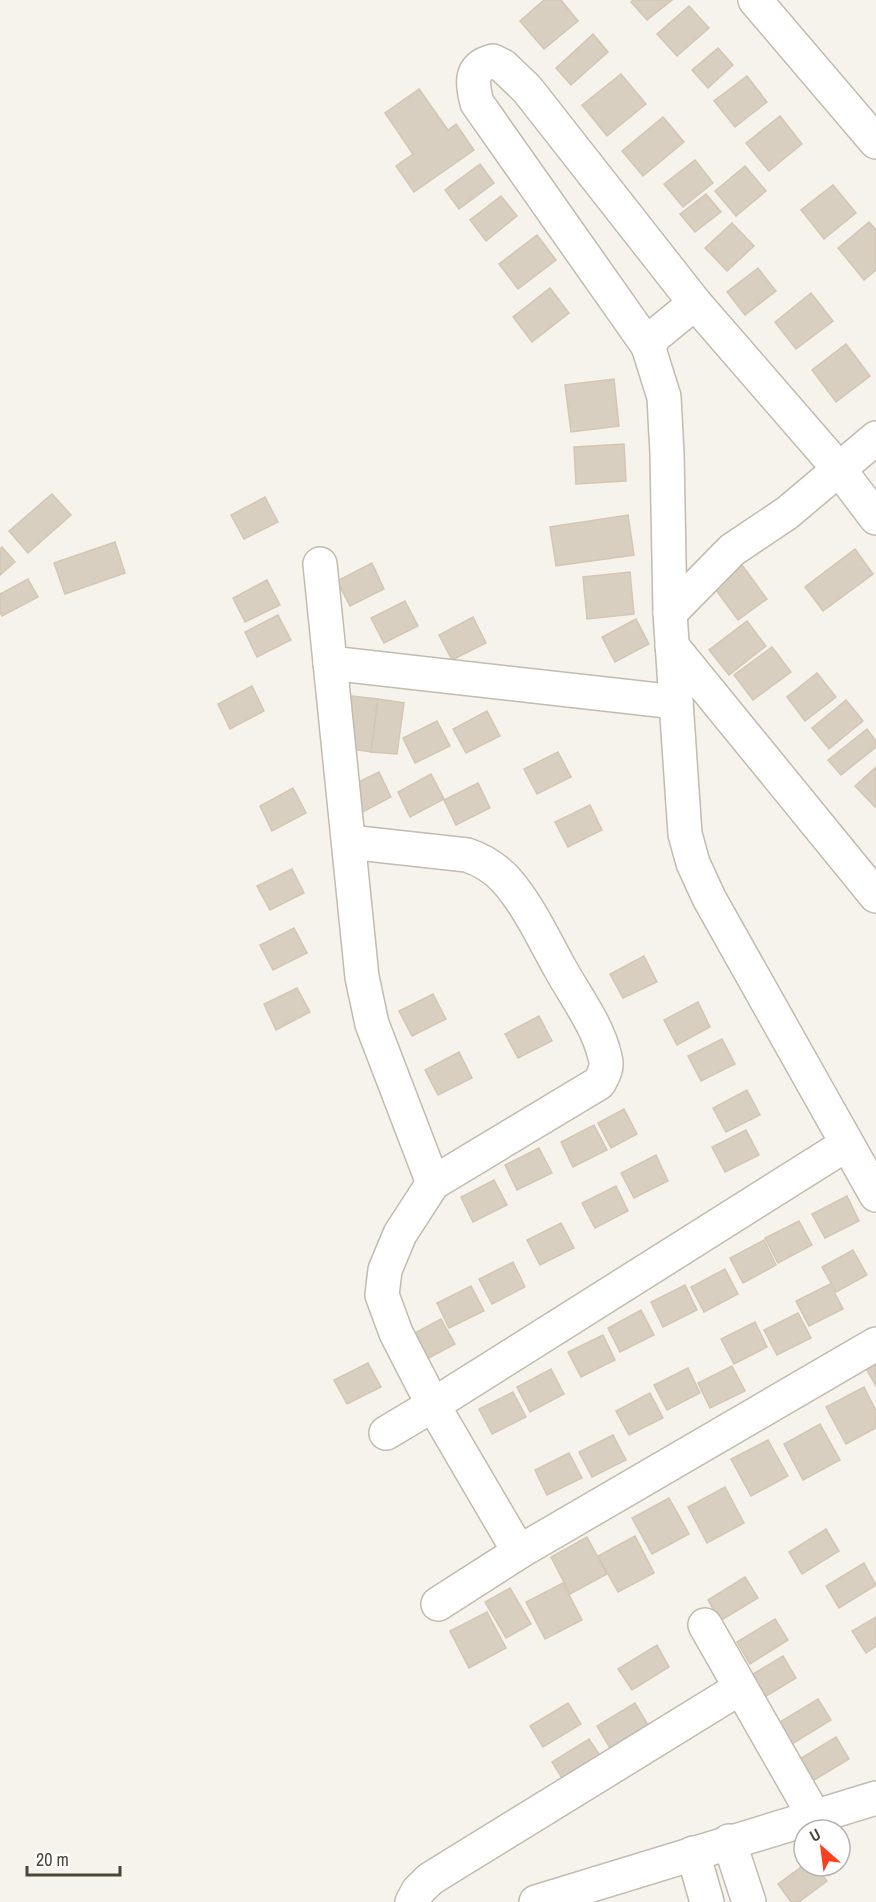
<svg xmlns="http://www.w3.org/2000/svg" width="876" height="1902" font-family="'Archivo Narrow',sans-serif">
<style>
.building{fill:#d8cfc1;stroke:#d3c7b4;stroke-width:1.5}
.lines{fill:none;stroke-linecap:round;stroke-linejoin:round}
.minor-casing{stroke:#c2bbae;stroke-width:36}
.minor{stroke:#fff;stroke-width:33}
</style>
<rect width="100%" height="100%" fill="#f6f3ec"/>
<g class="building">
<polygon points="544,0 561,0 578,21 544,49 520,21"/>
<polygon points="633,0 672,0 647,20 631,2"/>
<polygon points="689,6 709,28 677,56 657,34"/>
<polygon points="593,34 608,52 571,85 556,68"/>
<polygon points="718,48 733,65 708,88 692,70"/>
<polygon points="621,74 646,104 607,136 582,105"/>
<polygon points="747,76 767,102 735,127 714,101"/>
<polygon points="419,89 448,130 456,124 474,150 414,192 396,166 413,154 385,113"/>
<polygon points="780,116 802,144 769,171 746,143"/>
<polygon points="663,117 684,142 643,176 622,151"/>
<polygon points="695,160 713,183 683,207 664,184"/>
<polygon points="480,164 494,183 459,209 445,190"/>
<polygon points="745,166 766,191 736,216 715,191"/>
<polygon points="833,185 856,213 824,239 801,210"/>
<polygon points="706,194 721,212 695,232 680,214"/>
<polygon points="501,196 517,216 486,241 470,220"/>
<polygon points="869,222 876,230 876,270 864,280 838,248"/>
<polygon points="732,223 754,246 727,271 705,248"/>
<polygon points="537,235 556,260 518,289 499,264"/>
<polygon points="758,268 776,291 745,315 727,292"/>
<polygon points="550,288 569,313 532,342 513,317"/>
<polygon points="811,293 833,321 796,349 775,322"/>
<polygon points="846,344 870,376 836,402 812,370"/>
<polygon points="614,379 619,426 571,432 565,385"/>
<polygon points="624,444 626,481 576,484 574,447"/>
<polygon points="52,494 71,515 28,553 9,531"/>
<polygon points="265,497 278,522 244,539 231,515"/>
<polygon points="628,515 634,555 556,566 550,527"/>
<polygon points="115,542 125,573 65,594 54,563"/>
<polygon points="2,547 15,562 0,575 0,549"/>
<polygon points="855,549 873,574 823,611 805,587"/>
<polygon points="372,563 384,589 350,606 337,581"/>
<polygon points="742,565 767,599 738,620 713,586"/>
<polygon points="630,572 634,614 587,619 583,577"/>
<polygon points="28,579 38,597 2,616 0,612 0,594"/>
<polygon points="267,580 280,605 245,622 233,598"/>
<polygon points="405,601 418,626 384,643 371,618"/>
<polygon points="278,615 291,640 257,657 245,632"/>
<polygon points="473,617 486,643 452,660 439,635"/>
<polygon points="636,619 649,644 615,662 602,637"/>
<polygon points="747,621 766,646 729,675 709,650"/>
<polygon points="772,647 791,672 753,700 734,675"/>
<polygon points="817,673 836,697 805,721 787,697"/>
<polygon points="252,686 264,711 230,729 218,704"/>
<polygon points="352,696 378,699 371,752 345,748"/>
<polygon points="378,699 404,703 397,754 371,752"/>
<polygon points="846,700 863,721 829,749 812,728"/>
<polygon points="487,711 500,736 466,753 453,729"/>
<polygon points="437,721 450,746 415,763 403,738"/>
<polygon points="867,729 876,741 876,747 841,775 828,760"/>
<polygon points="558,752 571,777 537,794 524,769"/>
<polygon points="876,767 876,806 875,807 855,786"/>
<polygon points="379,772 391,797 357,815 344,789"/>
<polygon points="431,774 444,799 410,817 398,792"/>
<polygon points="478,783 490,808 456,825 444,800"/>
<polygon points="293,788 306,813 272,831 260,806"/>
<polygon points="590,805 602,830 568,847 555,822"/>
<polygon points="292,869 304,893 270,910 257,886"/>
<polygon points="294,928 307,953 273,970 260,945"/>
<polygon points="644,956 657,982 623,998 610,974"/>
<polygon points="297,988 310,1012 276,1030 264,1004"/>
<polygon points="433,994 446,1019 412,1036 399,1011"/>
<polygon points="698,1002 710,1027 677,1045 664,1020"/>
<polygon points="539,1016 552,1041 518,1058 505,1034"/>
<polygon points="722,1039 735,1064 701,1081 688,1056"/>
<polygon points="459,1052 472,1078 438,1095 425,1070"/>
<polygon points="747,1090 760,1115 726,1132 713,1108"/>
<polygon points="624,1109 637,1134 611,1148 598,1123"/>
<polygon points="594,1125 607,1150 573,1167 561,1142"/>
<polygon points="746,1130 759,1155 725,1172 712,1147"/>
<polygon points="539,1148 552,1173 517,1190 505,1165"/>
<polygon points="656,1155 668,1181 634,1198 621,1173"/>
<polygon points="494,1180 507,1205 473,1222 461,1197"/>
<polygon points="616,1186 628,1211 595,1228 582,1203"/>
<polygon points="847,1196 859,1221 825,1238 812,1214"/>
<polygon points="799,1221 812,1245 778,1263 765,1238"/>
<polygon points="561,1223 574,1248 540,1265 527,1240"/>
<polygon points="764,1240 776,1265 743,1283 730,1258"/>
<polygon points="853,1250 867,1275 836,1292 822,1267"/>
<polygon points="513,1262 525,1287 492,1304 479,1279"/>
<polygon points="725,1269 738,1294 704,1312 691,1287"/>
<polygon points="830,1284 843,1309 809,1326 796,1301"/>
<polygon points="685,1285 697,1310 663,1327 651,1302"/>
<polygon points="471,1286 484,1311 449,1328 437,1303"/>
<polygon points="641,1310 654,1335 620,1352 608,1328"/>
<polygon points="798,1313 811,1338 777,1355 764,1330"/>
<polygon points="441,1319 455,1344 427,1359 413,1334"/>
<polygon points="755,1322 767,1347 734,1364 721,1339"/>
<polygon points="603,1335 615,1360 581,1377 568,1352"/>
<polygon points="876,1356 876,1386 863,1363"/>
<polygon points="368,1363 381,1387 347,1404 334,1380"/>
<polygon points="732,1366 745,1391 710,1408 698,1383"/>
<polygon points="688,1368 700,1393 667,1410 654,1385"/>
<polygon points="551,1369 564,1394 530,1412 517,1387"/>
<polygon points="864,1387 876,1411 876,1428 846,1444 826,1407"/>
<polygon points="513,1392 526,1417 492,1434 479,1409"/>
<polygon points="650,1393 663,1418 629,1435 616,1411"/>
<polygon points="820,1424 840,1460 803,1480 784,1444"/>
<polygon points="613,1435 626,1460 592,1477 579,1452"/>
<polygon points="768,1440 788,1476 751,1496 731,1459"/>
<polygon points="569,1453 582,1478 547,1495 535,1470"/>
<polygon points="725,1487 744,1523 707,1543 688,1507"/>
<polygon points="669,1498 689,1534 652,1554 632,1518"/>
<polygon points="826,1529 839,1551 802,1574 789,1552"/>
<polygon points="635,1536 654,1573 618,1592 598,1556"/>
<polygon points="587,1537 607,1574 570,1594 551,1557"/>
<polygon points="864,1563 876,1585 839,1608 826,1586"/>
<polygon points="745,1577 758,1598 720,1621 708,1600"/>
<polygon points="563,1583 582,1620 545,1639 526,1602"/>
<polygon points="510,1588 531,1624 506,1638 485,1602"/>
<polygon points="487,1612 506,1648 469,1668 450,1631"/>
<polygon points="876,1617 876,1646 866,1653 852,1631"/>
<polygon points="775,1619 788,1640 750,1664 737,1642"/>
<polygon points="657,1645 669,1667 632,1690 618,1669"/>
<polygon points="783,1656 796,1678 758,1701 745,1679"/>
<polygon points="818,1699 831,1720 792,1744 780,1722"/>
<polygon points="568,1703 581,1724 543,1747 530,1726"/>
<polygon points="635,1703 648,1725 610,1748 597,1726"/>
<polygon points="836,1737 849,1759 811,1782 798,1760"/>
<polygon points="589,1739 603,1760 565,1783 552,1762"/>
<polygon points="804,1865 816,1866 827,1881 799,1902 791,1902 778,1884"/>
</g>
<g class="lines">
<g class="minor-casing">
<g id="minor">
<polyline points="755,0 876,142"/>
<path d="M648 346 477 103C472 84 469 67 493 61L503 66 527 89 695 303"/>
<polyline points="876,518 839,469 695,303 656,335 648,346 664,397 667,454 670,613 685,834 693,863 709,898 876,1195"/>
<polyline points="320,564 362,977 372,1024 433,1183"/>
<polyline points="670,613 732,550 787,513 876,438"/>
<polyline points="672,646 876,896"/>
<polyline points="330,663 676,702"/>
<path d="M349 842 467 855C482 860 495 868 506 880 529 906 544 940 561 970 576 997 598 1026 605 1057 608 1067 604 1074 599 1083L433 1183 400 1234 385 1270 382 1295 396 1333 433 1405 519 1552 876 1344"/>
<polyline points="386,1433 433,1405 847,1144"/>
<polyline points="438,1604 519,1552"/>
<polyline points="705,1625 814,1816"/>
<polyline points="729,1841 749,1902"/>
<polyline points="693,1853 707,1902"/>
<polyline points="412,1902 418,1891 430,1879 740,1688"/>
<polyline points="536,1902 876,1798"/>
</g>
</g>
<use href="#minor" class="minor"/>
</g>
<g transform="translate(822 1848) rotate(332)"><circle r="28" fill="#ffffff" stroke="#b7b4b0" stroke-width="1.5"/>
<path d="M0-4.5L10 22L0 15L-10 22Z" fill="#fc3f1d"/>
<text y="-9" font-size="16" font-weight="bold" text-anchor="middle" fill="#4b4439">U</text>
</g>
<path d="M27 1866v9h93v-9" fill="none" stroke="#4b4439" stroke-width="3"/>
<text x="36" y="1866" font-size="18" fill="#4b4439" stroke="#ffffff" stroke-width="4.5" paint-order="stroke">20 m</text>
</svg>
